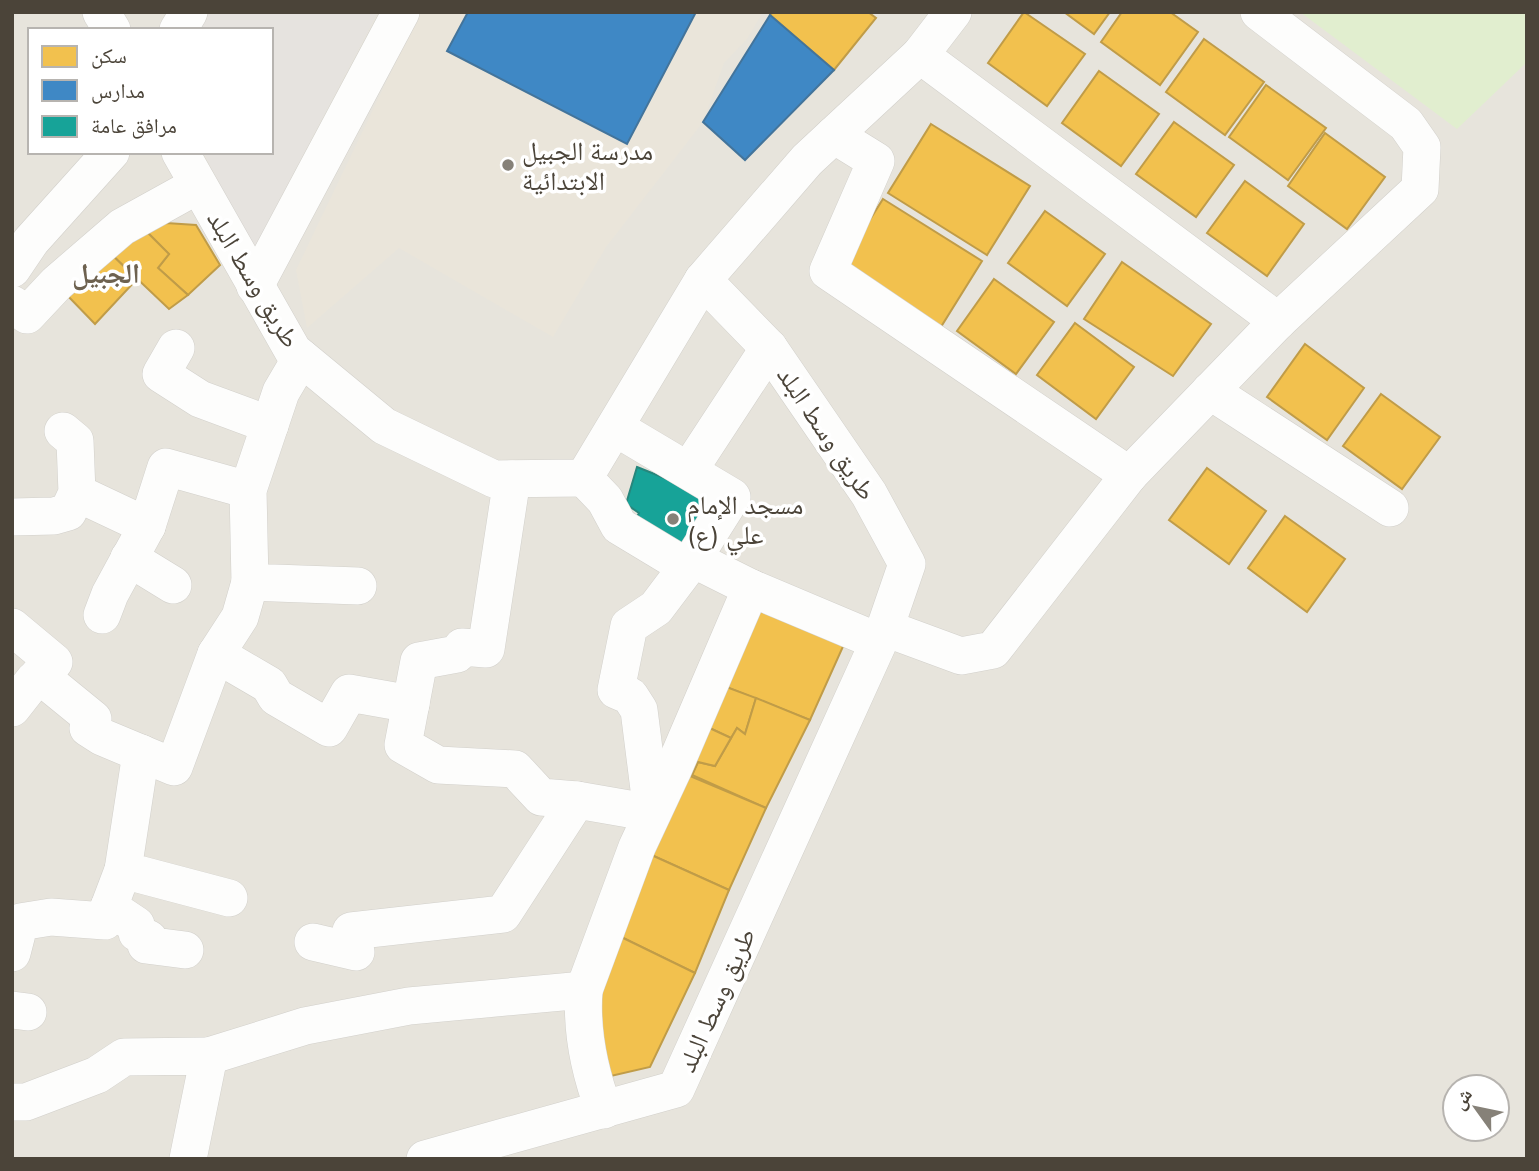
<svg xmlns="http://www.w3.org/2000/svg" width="1539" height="1171" font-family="Mulish,'Noto Naskh Arabic',sans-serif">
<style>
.residential{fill:#e7e4dc;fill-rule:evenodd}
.education{fill:#eae5da}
.green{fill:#e1eecf}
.parking{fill:#e6e3df}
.homes{fill:#f2c14e;stroke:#c09c48;stroke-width:2}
.schools{fill:#3f88c5;stroke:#43749b;stroke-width:2}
.public{fill:#17a398;stroke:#27867c;stroke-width:2}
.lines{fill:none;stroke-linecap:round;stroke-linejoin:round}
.minor-casing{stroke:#d2d0cb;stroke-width:38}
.minor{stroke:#fdfdfc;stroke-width:37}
.poi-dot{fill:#868178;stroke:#fff;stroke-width:2.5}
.labels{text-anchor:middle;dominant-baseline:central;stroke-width:7;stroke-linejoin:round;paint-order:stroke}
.poi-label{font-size:26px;fill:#4b4439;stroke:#fff;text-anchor:start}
.street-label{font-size:26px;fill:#4b4439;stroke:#fff}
.neighbourhood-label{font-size:28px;font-weight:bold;fill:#6e6250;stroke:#fff}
</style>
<rect width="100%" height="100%" fill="#f4f2ee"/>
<path class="residential" d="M12 12H1527V1159H12ZM30 30H271V152H30ZM1455 1087H1497V1129H1455Z"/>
<polygon class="education" points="420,12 763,12 747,39 724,63 703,122 606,247 553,337 399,248 307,328 296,270"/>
<polygon class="green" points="1300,12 1527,12 1527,62 1457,129"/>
<polygon class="parking" points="202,12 378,12 254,248 203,152 271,152 271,30 191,30"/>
<g class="homes">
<polygon points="773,12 868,12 876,18 834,70 770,15"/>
<polygon points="1024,12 1085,54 1047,106 988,63"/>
<polygon points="1064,12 1110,12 1094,34"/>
<polygon points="1122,12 1170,12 1198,32 1160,85 1101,42"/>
<polygon points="1204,39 1264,82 1225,135 1166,92"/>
<polygon points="1099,71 1159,114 1121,166 1062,123"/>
<polygon points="1266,85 1326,128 1288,180 1229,137"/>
<polygon points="1174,122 1234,165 1196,217 1136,174"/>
<polygon points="931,124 1030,186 987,255 888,193"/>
<polygon points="1325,133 1385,177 1347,229 1288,186"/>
<polygon points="1245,181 1304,224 1267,276 1207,233"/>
<polygon points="883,199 982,261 939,330 840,267"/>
<polygon points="1045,211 1105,254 1067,306 1008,263"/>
<polygon points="166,223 196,225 220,265 188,295 158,268 169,254 146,231"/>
<polygon points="146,231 169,254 158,268 188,295 169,309 109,252"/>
<polygon points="109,252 137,279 95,324 65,293"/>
<polygon points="1122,262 1211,324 1173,376 1084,319"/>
<polygon points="994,279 1054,322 1016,374 957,331"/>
<polygon points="1075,323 1134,367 1096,419 1037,375"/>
<polygon points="1305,344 1364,388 1327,440 1267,397"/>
<polygon points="1381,394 1440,437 1402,489 1343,446"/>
<polygon points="1207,468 1266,511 1229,564 1169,520"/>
<polygon points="1285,516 1345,559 1307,612 1248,568"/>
<polygon points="753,605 845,642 810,720 721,685"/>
<polygon points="721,685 756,698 745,734 737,728 731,738 703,725"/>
<polygon points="756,698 810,720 766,808 692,775 698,762 715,766 737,728 745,734"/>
<polygon points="703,725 731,738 715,766 698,762 692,775 683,773"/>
<polygon points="683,773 766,808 729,890 647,853"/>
<polygon points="647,853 729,890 695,973 615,934"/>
<polygon points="615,934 695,973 650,1067 602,1078 595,983"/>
</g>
<g class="schools">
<polygon points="468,12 696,12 627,144 447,51"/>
<polygon points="770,15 834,70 745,160 703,122"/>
</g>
<polygon class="public" points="637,467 722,501 686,559 632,526 639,513 626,504"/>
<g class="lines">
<g class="minor-casing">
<g id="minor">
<polyline points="101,12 112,30"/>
<polyline points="178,30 189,12"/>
<polyline points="920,55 1278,321"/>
<polyline points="834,135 876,161 828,271 1129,475"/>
<polyline points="180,152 293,351 384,426 494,479 584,478 703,280 769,348 869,494 907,564 885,628 676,1089 425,1159"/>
<polyline points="12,269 31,241 111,152"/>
<polyline points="703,280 807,160 920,55 953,12"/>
<polyline points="255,286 401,12"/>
<polyline points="12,304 27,315 57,283 122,227 198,185"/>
<polyline points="176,348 161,374 200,399 270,425"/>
<polyline points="301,358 281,392 248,490 250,582 358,586"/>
<polyline points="1210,391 1390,508"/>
<polyline points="616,428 732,497 693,559"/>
<polyline points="689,470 769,348"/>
<polyline points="584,478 605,500 619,526 687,567"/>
<polyline points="512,479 486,649 462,647 457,654 419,661 403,745 438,765 515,769 541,797 577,800"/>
<polyline points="77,493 147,526"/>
<polyline points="12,517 54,516 68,512 77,493 75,441 63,431"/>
<polyline points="129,558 173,585"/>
<polyline points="102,615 110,594 147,526 166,467 248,490"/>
<polyline points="12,627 54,662 34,680 12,708"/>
<polyline points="885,628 961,656 993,650 1129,475 1278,321 1420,189 1422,147 1406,124 1259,12"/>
<polyline points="216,654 269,685 276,697 329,728 349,693 411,704"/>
<polyline points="39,675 93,719 88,728 102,737 174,767 216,654 240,617 250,582"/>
<polyline points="141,753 123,870 229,898"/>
<polyline points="123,870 109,907 136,925 137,933 149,939 146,945 185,950"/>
<polyline points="313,942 356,952 351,931 503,914 577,800 652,813 639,710 630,696 616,690 629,626 656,608 693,559 751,588"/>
<polyline points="12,953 20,922 51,917 105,921 109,907"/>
<polyline points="584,990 637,847 673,770 751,588 877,641"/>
<polyline points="12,1010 28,1012"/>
<path d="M209 1056 305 1026 409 1006 584 990C581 1030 590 1073 604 1110"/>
<polyline points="12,1102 26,1102 97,1075 124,1057 209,1056 188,1159"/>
</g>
</g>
<use href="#minor" class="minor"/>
</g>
<g class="poi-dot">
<circle cx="508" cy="165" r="7"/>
<circle cx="673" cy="519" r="7"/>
</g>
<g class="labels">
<g class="poi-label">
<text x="522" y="150">مدرسة الجبيل<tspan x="522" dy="30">الابتدائية</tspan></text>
<text x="687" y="504">مسجد الإمام<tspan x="687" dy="30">علي (ع)</tspan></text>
</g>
<g class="street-label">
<text transform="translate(254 279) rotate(59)">طريق وسط البلد</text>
<text transform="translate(827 433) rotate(56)">طريق وسط البلد</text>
<text transform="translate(716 1000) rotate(-66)">طريق وسط البلد</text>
</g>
<g class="neighbourhood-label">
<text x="106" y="272">الجبيل</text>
</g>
</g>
<rect width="1539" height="1171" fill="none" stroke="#4b4439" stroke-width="28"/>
<rect x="28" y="28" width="245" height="126" fill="#ffffff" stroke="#b7b4b0" stroke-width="2"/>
<rect x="42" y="46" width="35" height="21" fill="#f2c14e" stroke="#b7b4b0" stroke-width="2"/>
<text x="91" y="63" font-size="21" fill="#4b4439">سكن</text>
<rect x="42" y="80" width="35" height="21" fill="#3f88c5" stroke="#b7b4b0" stroke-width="2"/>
<text x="91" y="98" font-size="21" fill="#4b4439">مدارس</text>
<rect x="42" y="116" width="35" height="21" fill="#17a398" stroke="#b7b4b0" stroke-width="2"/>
<text x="91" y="133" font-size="21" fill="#4b4439">مرافق عامة</text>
<g transform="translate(1476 1108) rotate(303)"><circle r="33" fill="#ffffff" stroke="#b7b4b0" stroke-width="2"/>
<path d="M0-5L12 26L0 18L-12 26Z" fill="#868178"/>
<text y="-10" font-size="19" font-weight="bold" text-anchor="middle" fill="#4b4439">ش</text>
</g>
</svg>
